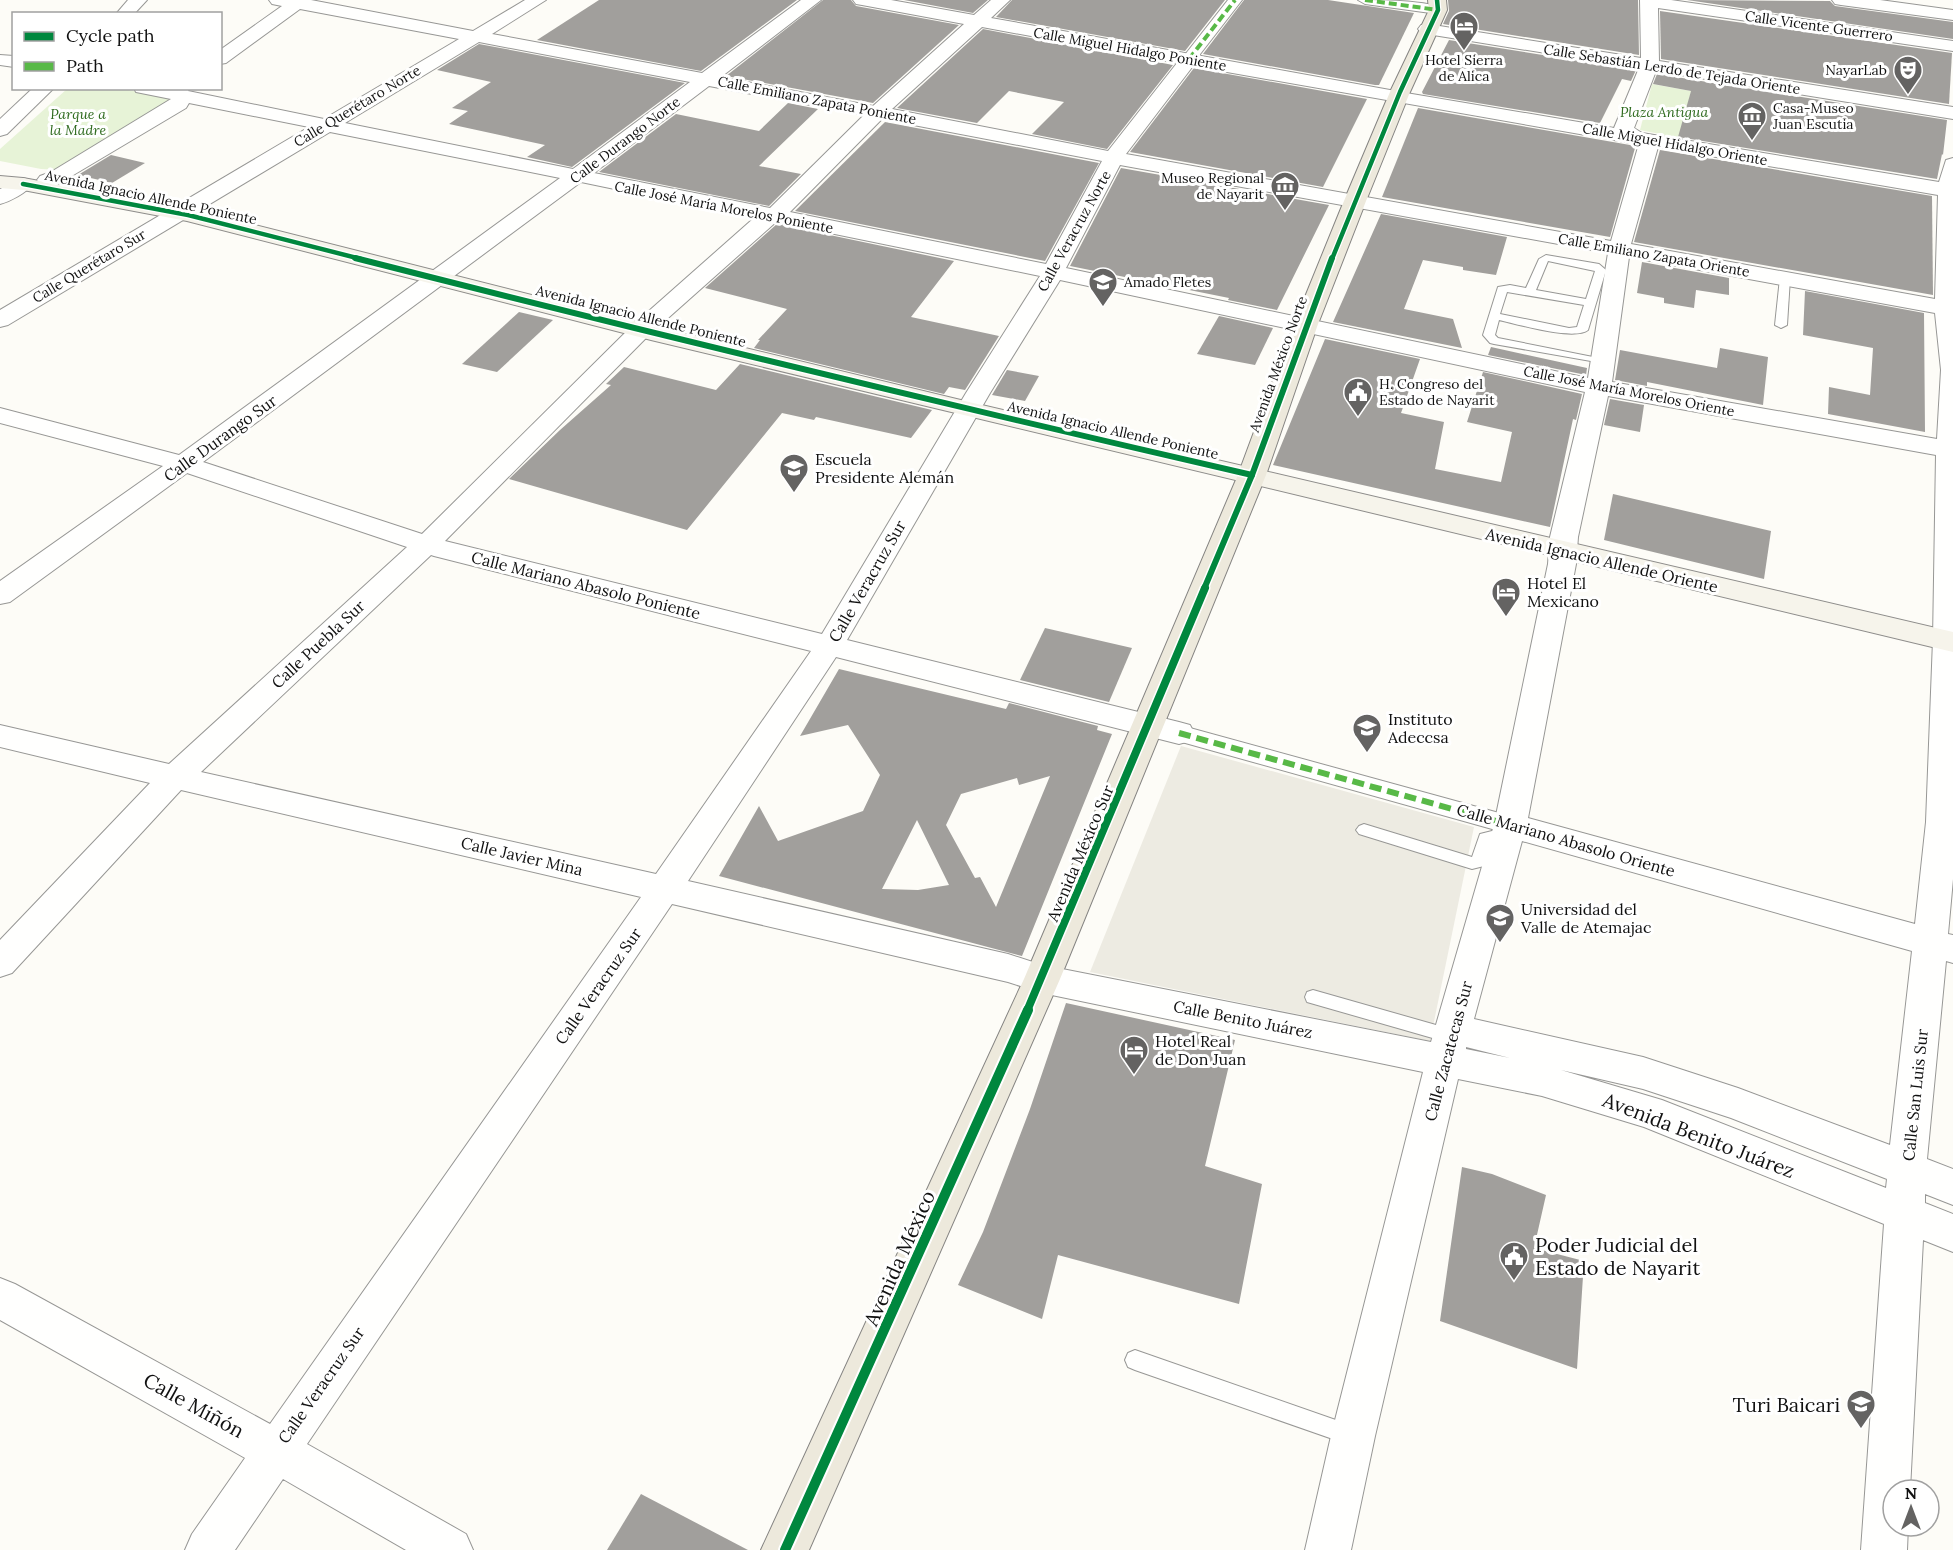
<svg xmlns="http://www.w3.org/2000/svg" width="1953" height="1550" font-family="Lora,serif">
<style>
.green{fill:#e7f3d7}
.plaza{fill:#edebe2}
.building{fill:#a19f9c;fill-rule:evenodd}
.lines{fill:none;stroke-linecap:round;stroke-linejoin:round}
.service-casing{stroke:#979795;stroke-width:2}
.pedestrian-casing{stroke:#979795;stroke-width:2}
.minor-casing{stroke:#979795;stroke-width:2}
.secondary-casing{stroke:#8e8d8b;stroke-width:2}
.primary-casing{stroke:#858482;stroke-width:2}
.service{fill:#fffffe;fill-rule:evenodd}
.pedestrian{fill:#fffffe;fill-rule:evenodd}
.minor{fill:#fffffe;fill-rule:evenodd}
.secondary{fill:#f6f4eb;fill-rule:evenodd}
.primary{fill:#ede9dc;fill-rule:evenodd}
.quiet-far1{stroke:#58b947;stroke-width:4;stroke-dasharray:8 4;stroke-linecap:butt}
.quiet{stroke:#58b947;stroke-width:6;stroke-dasharray:12 6;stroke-linecap:butt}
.cycleway-far3-casing{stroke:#fff;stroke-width:7}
.cycleway-far2-casing{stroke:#fff;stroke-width:9}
.cycleway-far1-casing{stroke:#fff;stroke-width:11}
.cycleway-casing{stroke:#fff;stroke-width:14}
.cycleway-far3{stroke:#00873e;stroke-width:4.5}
.cycleway-far2{stroke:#00873e;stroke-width:6}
.cycleway-far1{stroke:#00873e;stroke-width:8}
.cycleway{stroke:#00873e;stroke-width:10}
.labels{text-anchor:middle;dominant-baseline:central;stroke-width:6;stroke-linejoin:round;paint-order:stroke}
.far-street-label{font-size:14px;fill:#111;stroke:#fff}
.far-poi-label{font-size:14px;fill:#111;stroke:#fff;text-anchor:start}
.far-park-label{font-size:14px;font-style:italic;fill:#2f6b1f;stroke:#fff}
.street-label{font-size:16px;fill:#111;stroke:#fff}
.poi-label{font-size:16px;fill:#111;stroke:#fff;text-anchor:start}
.near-street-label{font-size:20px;fill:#111;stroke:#fff}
.near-poi-label{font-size:20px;fill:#111;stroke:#fff;text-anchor:start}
</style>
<rect width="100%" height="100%" fill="#fdfcf7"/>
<g class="green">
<polygon points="1652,84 1691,91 1680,138 1640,130"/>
<polygon points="67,89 124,89 173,99 59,170 41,169 0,161 0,149"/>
</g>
<polygon class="plaza" points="1181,746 1474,827 1430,1041 1090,972"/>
<g class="building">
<polygon points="599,0 797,0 701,71 537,40"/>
<polygon points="823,0 851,0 856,6 959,25 873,103 726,76"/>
<polygon points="904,0 988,0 973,13"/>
<polygon points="1012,0 1225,0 1185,51 996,17"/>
<polygon points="1244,0 1328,0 1414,13 1379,85 1375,85 1203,54"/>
<polygon points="1448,0 1638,0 1639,55 1443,24 1449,11"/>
<polygon points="1687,0 1830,1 1835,6 1953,22 1953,39"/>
<polygon points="1660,11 1952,53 1949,104 1661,59"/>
<polygon points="983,29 1173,65 1107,149 1032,134 1064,102 1009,91 977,123 897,108"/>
<polygon points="1449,40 1636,70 1631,81 1622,79 1600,123 1423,94 1422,92"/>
<polygon points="479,44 685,83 572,167 527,157 545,145 449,124 468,111 452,108 491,82 437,70"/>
<polygon points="1194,68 1367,99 1323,187 1130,152"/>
<polygon points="1657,74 1947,120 1943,155 1942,154 1937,179 1678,137 1691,91 1653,84"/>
<polygon points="788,103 818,109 759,166 801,174 769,206 599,172 676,114 759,131"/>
<polygon points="1418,108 1630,145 1635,148 1610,237 1382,197"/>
<polygon points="885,122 1099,163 1045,261 795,211"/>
<polygon points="1660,150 1932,196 1933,295 1634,242"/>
<polygon points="111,155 145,163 112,183 78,175"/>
<polygon points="1121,168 1329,205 1277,310 1228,300 1229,298 1070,266"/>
<polygon points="1381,214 1507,237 1496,275 1463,270 1463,267 1423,260 1404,309 1453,319 1462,348 1333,322"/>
<polygon points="777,224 954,261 911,317 999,336 965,390 949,387 944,394 754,348 760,340 758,340 787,309 705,288"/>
<polygon points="1642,262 1729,278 1729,295 1696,290 1694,308 1664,303 1664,298 1637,293"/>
<polygon points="1805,291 1924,313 1925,432 1828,414 1829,387 1870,395 1873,348 1803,335"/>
<polygon points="519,312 553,320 497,372 462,364"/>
<polygon points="1219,316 1273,328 1255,365 1197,354"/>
<polygon points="1325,339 1420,359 1401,413 1444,422 1435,469 1501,482 1512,432 1467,422 1483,372 1582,394 1576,420 1573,419 1550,527 1273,465"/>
<polygon points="1491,347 1587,368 1586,375 1488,355"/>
<polygon points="1720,348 1768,357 1763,405 1647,382 1647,386 1615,380 1620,350 1717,368"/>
<polygon points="740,364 932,410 911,438 816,417 814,420 782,413 687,530 509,479 560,430 611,385 606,384 624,367 716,390"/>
<polygon points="1007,370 1039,376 1025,401 992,395"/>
<polygon points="1610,399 1644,405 1640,432 1604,425"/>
<polygon points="1613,494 1771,531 1764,579 1604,540"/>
<polygon points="1045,628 1132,648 1109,702 1020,680"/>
<path d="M839 669 1006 709 1009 703 1098 726 1097 730 1112 734 1022 956 719 876 759 806 778 841 863 811 880 775 848 725 800 736ZM1050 776 996 907 980 877 975 878 946 825 961 794 1017 778 1019 785ZM917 820 949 885 918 890 882 889Z"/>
<polygon points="1066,1003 1235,1040 1205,1166 1262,1184 1239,1304 1058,1255 1042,1319 958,1285 983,1232 1030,1109"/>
<polygon points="1462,1167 1492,1174 1546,1195 1534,1248 1584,1261 1577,1369 1440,1321"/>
<polygon points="641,1494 748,1550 607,1550"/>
</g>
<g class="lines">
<g class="service-casing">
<g id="service">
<path d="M1546 255 1599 264 1606 270 1588 330C1574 341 1517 324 1499 320L1495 335 1498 338 1608 360V364L1494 344 1490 343 1483 335 1498 287 1510 285 1526 288 1539 259ZM1548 261 1595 271 1586 299 1536 290ZM1507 292 1584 305 1577 327 1569 328 1500 314Z"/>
<polygon points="1785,275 1790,278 1787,325 1781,328 1775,325 1780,278"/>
<polygon points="1364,824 1472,857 1480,834 1492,831 1512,837 1514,841 1512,845 1506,847 1491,843 1484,866 1472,869 1359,834 1356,830 1359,826"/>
<polygon points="1313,990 1450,1029 1456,1031 1459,1036 1456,1041 1450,1043 1307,1002 1305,997 1307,992"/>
<polygon points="1135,1350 1350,1425 1357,1428 1360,1435 1357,1442 1350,1445 1135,1370 1128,1367 1125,1360 1128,1353"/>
</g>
</g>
<g class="pedestrian-casing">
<g id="pedestrian">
<polygon points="1228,0 1242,0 1194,62 1184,62 1182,59 1184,56"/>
<path d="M1358 0C1376 0 1433 0 1445 10L1438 14 1365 4Z"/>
<polygon points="1179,725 1510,816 1519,818 1522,825 1519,832 1510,834 1171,739 1167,733 1171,727"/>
</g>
</g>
<g class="minor-casing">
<g id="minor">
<polygon points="128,0 147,0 134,14 116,14"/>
<path d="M269 0H311L473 31 525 0H546L492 34 702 73 801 0H821L721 77 873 106 964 24 862 5 856 4 853 0H891L974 15 991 0H1010L991 18 1412 94 1614 128 1639 68 1427 34 1421 33 1418 29 1421 25 1427 24 1641 58 1640 0H1671L1953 41V51L1658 8 1659 61 1953 107V119L1656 71 1634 128 1642 133 1939 182 1946 160 1953 158V879L1948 934 1953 935V963L1946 961 1927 1159 1953 1169V1205L1925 1194V1203L1953 1214V1252L1923 1240 1910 1490H1893V1526H1908L1907 1550H1861L1884 1224 1644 1127 1542 1096 1458 1079 1375 1436 1351 1550H1305L1331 1436 1423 1072 1042 993 1008 982 672 904 307 1444 466 1534 473 1550H406L283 1479 235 1550H185L192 1534 245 1458 0 1320V1278L15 1284 270 1424 641 897 181 790 12 973 0 977V940L150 783 0 747V725L169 764 407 547 187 473 10 602 0 604V581L163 466 0 423V408L179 455 560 178 330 132 8 325 0 327V310L309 127 189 103 186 108 65 180 47 186 40 184 37 180 40 176 51 172 171 99 136 92 134 88H190L188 91 324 119 459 39 300 9 226 63 220 64V50L282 6 272 4ZM982 27 1177 63 1108 151 892 109ZM479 42 690 82 573 169 345 123ZM1193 66 1631 143 1638 147 1611 241 1126 154ZM709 86 864 115 770 208 594 173ZM882 119 1102 161 1046 264 790 212ZM1658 147 1938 195 1935 299 1631 244ZM1120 165 1608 253 1588 378 1066 268ZM581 182 754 218 633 325 422 534 203 462ZM776 222 1040 276 966 393 822 634 445 541 649 335ZM1629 257 1935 313 1941 370 1937 439 1612 382ZM1060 280 1585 392 1550 537 1548 564 1494 825 1431 1042 1042 965 1008 954 688 881 836 657 1179 744 1190 741 1194 733 1190 725 1179 722 847 640 990 393ZM1608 396 1936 455 1933 640 1926 822 1915 924 1528 818 1576 564 1578 537ZM431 555 434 556 811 651 656 874 201 772ZM1522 841 1912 951 1890 1145 1738 1088 1643 1057 1474 1019ZM1466 1047 1510 1058 1466 1049ZM1561 1070 1643 1089 1731 1118 1887 1179 1886 1188 1662 1100Z"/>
<polygon points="1832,0 1880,0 1953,10 1953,20 1841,5 1835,4"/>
<polygon points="0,55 14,56 14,67 0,65"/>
<polygon points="33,88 54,88 7,134 0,136 0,119"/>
<path d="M23 178 30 180 33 184C26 193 11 201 0 204V189Z"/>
</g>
</g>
<g class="secondary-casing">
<polygon id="secondary" points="0,176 23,178 188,208 654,326 969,402 1953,632 1953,652 651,340 187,221 23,190 0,188"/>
</g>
<g class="primary-casing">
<polygon id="primary" points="1428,0 1446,0 1447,10 1410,92 1366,201 1318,324 1266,475 1060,979 809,1550 761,1550 1024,979 1238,475 1294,324 1344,201 1390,92 1429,10"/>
</g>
<use href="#service" class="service"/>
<use href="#pedestrian" class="pedestrian"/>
<use href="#minor" class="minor"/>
<use href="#secondary" class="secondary"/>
<use href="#primary" class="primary"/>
<g class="quiet-far1">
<polyline points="1365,0 1438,10"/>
<polyline points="1189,59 1235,0"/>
</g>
<polyline class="quiet" points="1179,733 1510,825"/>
<g class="cycleway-far3-casing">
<g id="cycleway-far3">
<polyline points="23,184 188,215 361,259"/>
<polyline points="1332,259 1400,92 1438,10 1437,0"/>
</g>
</g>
<g class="cycleway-far2-casing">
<g id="cycleway-far2">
<path d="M355 258C654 334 952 406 1252 475"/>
<polyline points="1204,589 1252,475 1332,258"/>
</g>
</g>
<g class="cycleway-far1-casing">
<polyline id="cycleway-far1" points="1027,1011 1205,588"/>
</g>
<g class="cycleway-casing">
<polyline id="cycleway" points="785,1550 1028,1010"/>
</g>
<use href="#cycleway-far3" class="cycleway-far3"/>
<use href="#cycleway-far2" class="cycleway-far2"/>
<use href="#cycleway-far1" class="cycleway-far1"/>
<use href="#cycleway" class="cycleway"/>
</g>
<defs>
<g id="hotel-pin" transform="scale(1.5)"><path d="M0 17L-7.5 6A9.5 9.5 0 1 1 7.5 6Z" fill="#646362" stroke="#fff"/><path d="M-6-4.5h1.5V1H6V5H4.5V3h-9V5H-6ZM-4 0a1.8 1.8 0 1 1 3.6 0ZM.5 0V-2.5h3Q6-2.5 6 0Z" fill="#fff"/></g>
<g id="theatre-pin" transform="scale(1.5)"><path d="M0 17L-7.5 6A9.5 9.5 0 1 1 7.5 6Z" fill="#646362" stroke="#fff"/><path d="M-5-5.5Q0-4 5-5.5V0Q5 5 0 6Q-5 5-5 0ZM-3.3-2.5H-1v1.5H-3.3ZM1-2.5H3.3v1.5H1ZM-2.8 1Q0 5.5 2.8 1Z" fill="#fff"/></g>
<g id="museum-pin" transform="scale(1.5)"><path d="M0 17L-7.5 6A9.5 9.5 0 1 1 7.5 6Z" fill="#646362" stroke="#fff"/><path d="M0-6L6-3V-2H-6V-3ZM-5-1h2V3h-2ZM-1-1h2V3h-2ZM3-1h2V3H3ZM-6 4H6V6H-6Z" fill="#fff"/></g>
<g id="school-pin" transform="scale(1.5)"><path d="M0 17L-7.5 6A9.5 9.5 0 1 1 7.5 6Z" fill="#646362" stroke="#fff"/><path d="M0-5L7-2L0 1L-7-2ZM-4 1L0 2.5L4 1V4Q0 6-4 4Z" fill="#fff"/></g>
<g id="civic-pin" transform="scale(1.5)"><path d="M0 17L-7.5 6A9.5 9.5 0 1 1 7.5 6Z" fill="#646362" stroke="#fff"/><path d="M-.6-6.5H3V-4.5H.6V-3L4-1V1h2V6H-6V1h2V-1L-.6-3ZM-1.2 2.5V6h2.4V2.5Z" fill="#fff"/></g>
<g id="university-pin" transform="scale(1.5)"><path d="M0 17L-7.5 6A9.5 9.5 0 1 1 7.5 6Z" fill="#646362" stroke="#fff"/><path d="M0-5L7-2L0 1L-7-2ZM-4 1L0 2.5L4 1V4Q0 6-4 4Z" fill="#fff"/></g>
</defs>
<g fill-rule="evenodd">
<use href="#hotel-pin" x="1464" y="26"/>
<use href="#theatre-pin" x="1908" y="70"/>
<use href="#museum-pin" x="1752" y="116"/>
<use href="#museum-pin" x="1285" y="186"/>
<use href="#school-pin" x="1103" y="282"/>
<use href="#civic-pin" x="1358" y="392"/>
<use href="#school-pin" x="794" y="468"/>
<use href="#hotel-pin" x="1506" y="592"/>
<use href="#university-pin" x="1367" y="728"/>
<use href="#university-pin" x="1500" y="918"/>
<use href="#hotel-pin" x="1134" y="1050"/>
<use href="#civic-pin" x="1514" y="1256"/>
<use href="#school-pin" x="1861" y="1404"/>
</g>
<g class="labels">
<g class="far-street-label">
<text transform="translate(1819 26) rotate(8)">Calle Vicente Guerrero</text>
<text transform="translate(1130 49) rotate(10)">Calle Miguel Hidalgo Poniente</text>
<text transform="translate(1672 69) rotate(9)">Calle Sebastián Lerdo de Tejada Oriente</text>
<text transform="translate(817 100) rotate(11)">Calle Emiliano Zapata Poniente</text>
<text transform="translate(357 106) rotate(-31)">Calle Querétaro Norte</text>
<text transform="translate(625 140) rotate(-37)">Calle Durango Norte</text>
<text transform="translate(1675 144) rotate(10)">Calle Miguel Hidalgo Oriente</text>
<text transform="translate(151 197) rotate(12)">Avenida Ignacio Allende Poniente</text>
<text transform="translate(724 207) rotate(11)">Calle José María Morelos Poniente</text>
<text transform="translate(1074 231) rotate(-61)">Calle Veracruz Norte</text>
<text transform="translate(1654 255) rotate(10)">Calle Emiliano Zapata Oriente</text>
<text transform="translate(89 266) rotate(-31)">Calle Querétaro Sur</text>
<text transform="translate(641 316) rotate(14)">Avenida Ignacio Allende Poniente</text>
<text transform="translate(1278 364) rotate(-70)">Avenida México Norte</text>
<text transform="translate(1629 391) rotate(11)">Calle José María Morelos Oriente</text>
<text transform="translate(1113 430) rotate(13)">Avenida Ignacio Allende Poniente</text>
</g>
<g class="far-poi-label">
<text x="1464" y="60" text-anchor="middle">Hotel Sierra<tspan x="1464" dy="16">de Alica</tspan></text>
<text x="1887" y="70" text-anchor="end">NayarLab</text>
<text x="1773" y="108">Casa-Museo<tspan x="1773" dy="16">Juan Escutia</tspan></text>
<text x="1264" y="178" text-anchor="end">Museo Regional<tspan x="1264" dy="16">de Nayarit</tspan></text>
<text x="1124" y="282">Amado Fletes</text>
<text x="1379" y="384">H. Congreso del<tspan x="1379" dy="16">Estado de Nayarit</tspan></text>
</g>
<g class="far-park-label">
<text x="1664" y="112">Plaza Antigua</text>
<text x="78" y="114">Parque a<tspan x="78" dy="16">la Madre</tspan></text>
</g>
<g class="street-label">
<text transform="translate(220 438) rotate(-36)">Calle Durango Sur</text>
<text transform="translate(1602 560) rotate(13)">Avenida Ignacio Allende Oriente</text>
<text transform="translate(867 581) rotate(-60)">Calle Veracruz Sur</text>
<text transform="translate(586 585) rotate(14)">Calle Mariano Abasolo Poniente</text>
<text transform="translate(318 644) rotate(-43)">Calle Puebla Sur</text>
<text transform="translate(1566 840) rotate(16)">Calle Mariano Abasolo Oriente</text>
<text transform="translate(1080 853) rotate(-67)">Avenida México Sur</text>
<text transform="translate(522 856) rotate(13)">Calle Javier Mina</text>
<text transform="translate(598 986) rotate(-55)">Calle Veracruz Sur</text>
<text transform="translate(1243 1019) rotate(11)">Calle Benito Juárez</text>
<text transform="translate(1448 1051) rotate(-75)">Calle Zacatecas Sur</text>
<text transform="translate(1915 1095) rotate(-84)">Calle San Luis Sur</text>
<text transform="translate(321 1385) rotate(-55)">Calle Veracruz Sur</text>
</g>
<g class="poi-label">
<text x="815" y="459">Escuela<tspan x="815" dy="18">Presidente Alemán</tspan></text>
<text x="1527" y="583">Hotel El<tspan x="1527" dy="18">Mexicano</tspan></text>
<text x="1388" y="719">Instituto<tspan x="1388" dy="18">Adeccsa</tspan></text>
<text x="1521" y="909">Universidad del<tspan x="1521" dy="18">Valle de Atemajac</tspan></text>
<text x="1155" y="1041">Hotel Real<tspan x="1155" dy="18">de Don Juan</tspan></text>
</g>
<g class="near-street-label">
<text transform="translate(1699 1135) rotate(21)">Avenida Benito Juárez</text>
<text transform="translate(899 1258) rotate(-66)">Avenida México</text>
<text transform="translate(194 1405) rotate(29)">Calle Miñón</text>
</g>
<g class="near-poi-label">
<text x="1535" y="1244">Poder Judicial del<tspan x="1535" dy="23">Estado de Nayarit</tspan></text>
<text x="1840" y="1404" text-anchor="end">Turi Baicari</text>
</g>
</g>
<rect x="12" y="12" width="210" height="78" fill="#ffffff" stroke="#a0a0a0" stroke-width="1.5"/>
<rect x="24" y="32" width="30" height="9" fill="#00873e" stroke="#a0a0a0" stroke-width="1.5"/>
<text x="66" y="42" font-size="18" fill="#111111">Cycle path</text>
<rect x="24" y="62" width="30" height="9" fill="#58b947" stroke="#a0a0a0" stroke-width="1.5"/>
<text x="66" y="72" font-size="18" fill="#111111">Path</text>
<g transform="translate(1911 1508)"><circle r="28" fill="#ffffff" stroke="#a0a0a0" stroke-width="1.5"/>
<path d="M0-4.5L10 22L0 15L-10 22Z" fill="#646362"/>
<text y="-9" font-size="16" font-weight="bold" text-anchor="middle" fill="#111111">N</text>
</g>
</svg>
